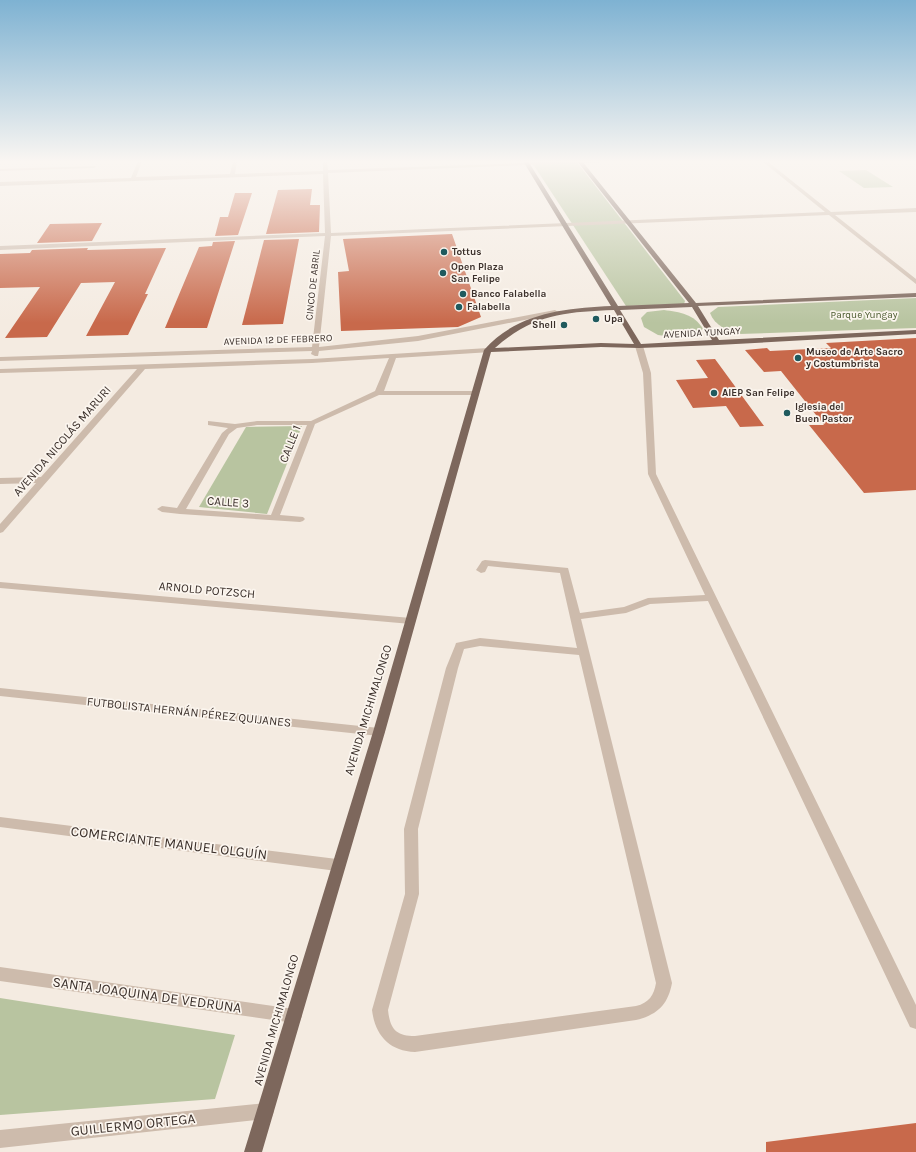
<svg xmlns="http://www.w3.org/2000/svg" width="916" height="1152" font-family="Karla,sans-serif">
<style>
.green{fill:#b8c4a0}
.building{fill:#c8694b}
.lines{fill:none;stroke-linecap:round;stroke-linejoin:round}
.minor{fill:#cdbbac;fill-rule:evenodd}
.major{fill:#7d675c;fill-rule:evenodd}
.poi-dot{fill:#1f5a5e;stroke:#fbf5ee;stroke-width:1.5}
.labels{text-anchor:middle;dominant-baseline:central;stroke-width:3.5;stroke-linejoin:round;paint-order:stroke}
.far-poi-label{font-size:10px;font-weight:bold;fill:#3b302b;stroke:#fbf5ee;text-anchor:start}
.far-street-label{font-size:10px;fill:#3b302b;stroke:#fbf5ee}
.far-park-label{font-size:10px;fill:#4a5a2e;stroke:#fbf5ee}
.street-label{font-size:12px;fill:#3b302b;stroke:#fbf5ee}
.near-street-label{font-size:14px;fill:#3b302b;stroke:#fbf5ee}
</style>
<rect width="100%" height="100%" fill="#f4ebe1"/>
<g class="green">
<polygon points="531,161 576,161 685,301 684,304 626,306"/>
<polygon points="866,170 893,187 864,188 839,171"/>
<path d="M916 298V328L739 334C727 330 715 326 710 313L718 307Z"/>
<path d="M664 310C680 312 694 314 703 329L693 337H673L658 335 644 327 641 318 647 312Z"/>
<polygon points="302,426 267,514 199,507 246,427"/>
<polygon points="0,998 235,1035 215,1099 0,1115"/>
</g>
<g class="building">
<polygon points="312,189 310,205 320,205 319,232 266,234 278,190"/>
<polygon points="235,193 252,193 238,235 215,236 220,217 228,217"/>
<polygon points="102,223 92,241 37,243 50,224"/>
<polygon points="452,234 481,317 458,327 341,331 338,272 349,271 343,239"/>
<polygon points="299,239 283,324 242,325 264,240"/>
<polygon points="235,241 207,328 165,328 199,247 212,246 213,242"/>
<polygon points="88,248 87,250 166,248 145,294 148,294 128,335 86,336 115,282 81,283 47,337 5,338 40,287 0,288 0,254 30,253 32,250"/>
<polygon points="916,338 916,490 864,493 809,425 824,425 781,371 764,372 745,350 767,348 770,351 831,348 826,343"/>
<polygon points="715,359 764,426 740,427 726,406 693,408 676,380 708,378 696,360"/>
<polygon points="916,1123 916,1152 766,1152 766,1142"/>
</g>
<g class="lines">
<g class="minor">
<polygon points="138,161 142,161 136,177 230,174 233,161 237,161 235,174 323,171 323,161 327,161 328,170 579,161 628,161 328,173 331,233 825,212 762,161 767,161 831,212 916,208 916,212 835,215 916,279 916,284 829,215 331,236 319,347 418,336 555,310 558,312 555,314 418,341 319,351 318,356 315,356 311,354 312,351 0,361 0,357 312,347 325,236 0,250 0,246 325,233 323,174 0,186 0,182 131,178"/>
<polygon points="184,161 197,161 186,163"/>
<polygon points="96,166 94,168 0,171 0,169"/>
<path d="M636 344 643 346 651 373 656 474 916 1005V1029L910 1027 708 601 650 604 626 613 581 619 672 983C668 1005 657 1015 636 1020L415 1052C389 1051 375 1035 372 1010L405 894 404 829 446 668 455 646 456 643 480 638 577 648 560 573 488 566 485 572 481 573 476 570 482 561 485 560 568 568 580 613 624 607 648 598 705 595 648 474 643 373 635 346ZM480 646 579 655 656 983C654 995 649 1003 636 1006L415 1036C396 1036 390 1029 388 1010L419 894 418 829 458 668 464 649Z"/>
<path d="M488 348 492 350 491 352 396 358 384 391H479V395H379L315 424 280 515 303 517 305 519 303 521 300 522 180 514 162 512 157 509 162 506 177 508 222 433 228 428 208 425V421L235 424 257 421H311L375 391 389 358 312 363 145 369 3 532 0 533V524L36 483 0 484V478L41 477 137 369 0 373V369L312 359ZM257 425H307L271 515 186 509 229 434 237 428Z"/>
<polygon points="0,582 411,618 416,621 411,624 0,588"/>
<polygon points="0,688 379,728 383,729 385,732 383,735 379,736 0,696"/>
<polygon points="0,817 337,859 342,861 344,865 342,869 337,871 0,827"/>
<polygon points="0,967 294,1009 300,1011 302,1016 300,1021 294,1023 0,981"/>
<polygon points="266,1103 272,1105 274,1111 272,1117 266,1119 0,1148 0,1130"/>
</g>
<path class="major" d="M523 161H528L618 306 689 303 577 161H582L696 303 916 293V297L698 306 719 340 916 330V334L717 345 639 348 601 347 491 352 385 732 262 1152H244L373 732 484 350C516 313 566 308 611 306ZM692 307 712 340 641 344 620 310ZM614 310 634 344 601 343 495 348C533 314 565 312 614 310Z"/>
</g>
<linearGradient id="sky" x2="0" y2="1"><stop stop-color="#7eb2d2"/><stop offset="0.5" stop-color="#faf6f2"/><stop offset="1" stop-color="#faf6f2" stop-opacity="0"/></linearGradient>
<rect width="916" height="323" fill="url(#sky)"/>
<g class="poi-dot">
<circle cx="444" cy="252" r="4"/>
<circle cx="443" cy="273" r="4"/>
<circle cx="463" cy="294" r="4"/>
<circle cx="459" cy="307" r="4"/>
<circle cx="596" cy="319" r="4"/>
<circle cx="564" cy="325" r="4"/>
<circle cx="798" cy="358" r="4"/>
<circle cx="714" cy="393" r="4"/>
<circle cx="787" cy="413" r="4"/>
</g>
<g class="labels">
<g class="far-poi-label">
<text x="452" y="252">Tottus</text>
<text x="451" y="267">Open Plaza<tspan x="451" dy="12">San Felipe</tspan></text>
<text x="471" y="294">Banco Falabella</text>
<text x="467" y="307">Falabella</text>
<text x="604" y="319">Upa</text>
<text x="556" y="325" text-anchor="end">Shell</text>
<text x="806" y="352">Museo de Arte Sacro<tspan x="806" dy="12">y Costumbrista</tspan></text>
<text x="722" y="393">AIEP San Felipe</text>
<text x="795" y="407">Iglesia del<tspan x="795" dy="12">Buen Pastor</tspan></text>
</g>
<g class="far-street-label">
<text transform="translate(313 285) rotate(-84)">CINCO DE ABRIL</text>
<text transform="translate(702 333) rotate(-3)">AVENIDA YUNGAY</text>
<text transform="translate(278 340) rotate(-2)">AVENIDA 12 DE FEBRERO</text>
</g>
<g class="far-park-label">
<text x="864" y="315">Parque Yungay</text>
</g>
<g class="street-label">
<text transform="translate(62 441) rotate(-49)">AVENIDA NICOLÁS MARURI</text>
<text transform="translate(290 444) rotate(-68)">CALLE 1</text>
<text transform="translate(228 502) rotate(4)">CALLE 3</text>
<text transform="translate(207 590) rotate(5)">ARNOLD POTZSCH</text>
<text transform="translate(368 710) rotate(-73)">AVENIDA MICHIMALONGO</text>
<text transform="translate(189 712) rotate(6)">FUTBOLISTA HERNÁN PÉREZ QUIJANES</text>
<text transform="translate(276 1020) rotate(-74)">AVENIDA MICHIMALONGO</text>
</g>
<g class="near-street-label">
<text transform="translate(169 843) rotate(7)">COMERCIANTE MANUEL OLGUÍN</text>
<text transform="translate(147 995) rotate(8)">SANTA JOAQUINA DE VEDRUNA</text>
<text transform="translate(133 1125) rotate(-6)">GUILLERMO ORTEGA</text>
</g>
</g>
</svg>
